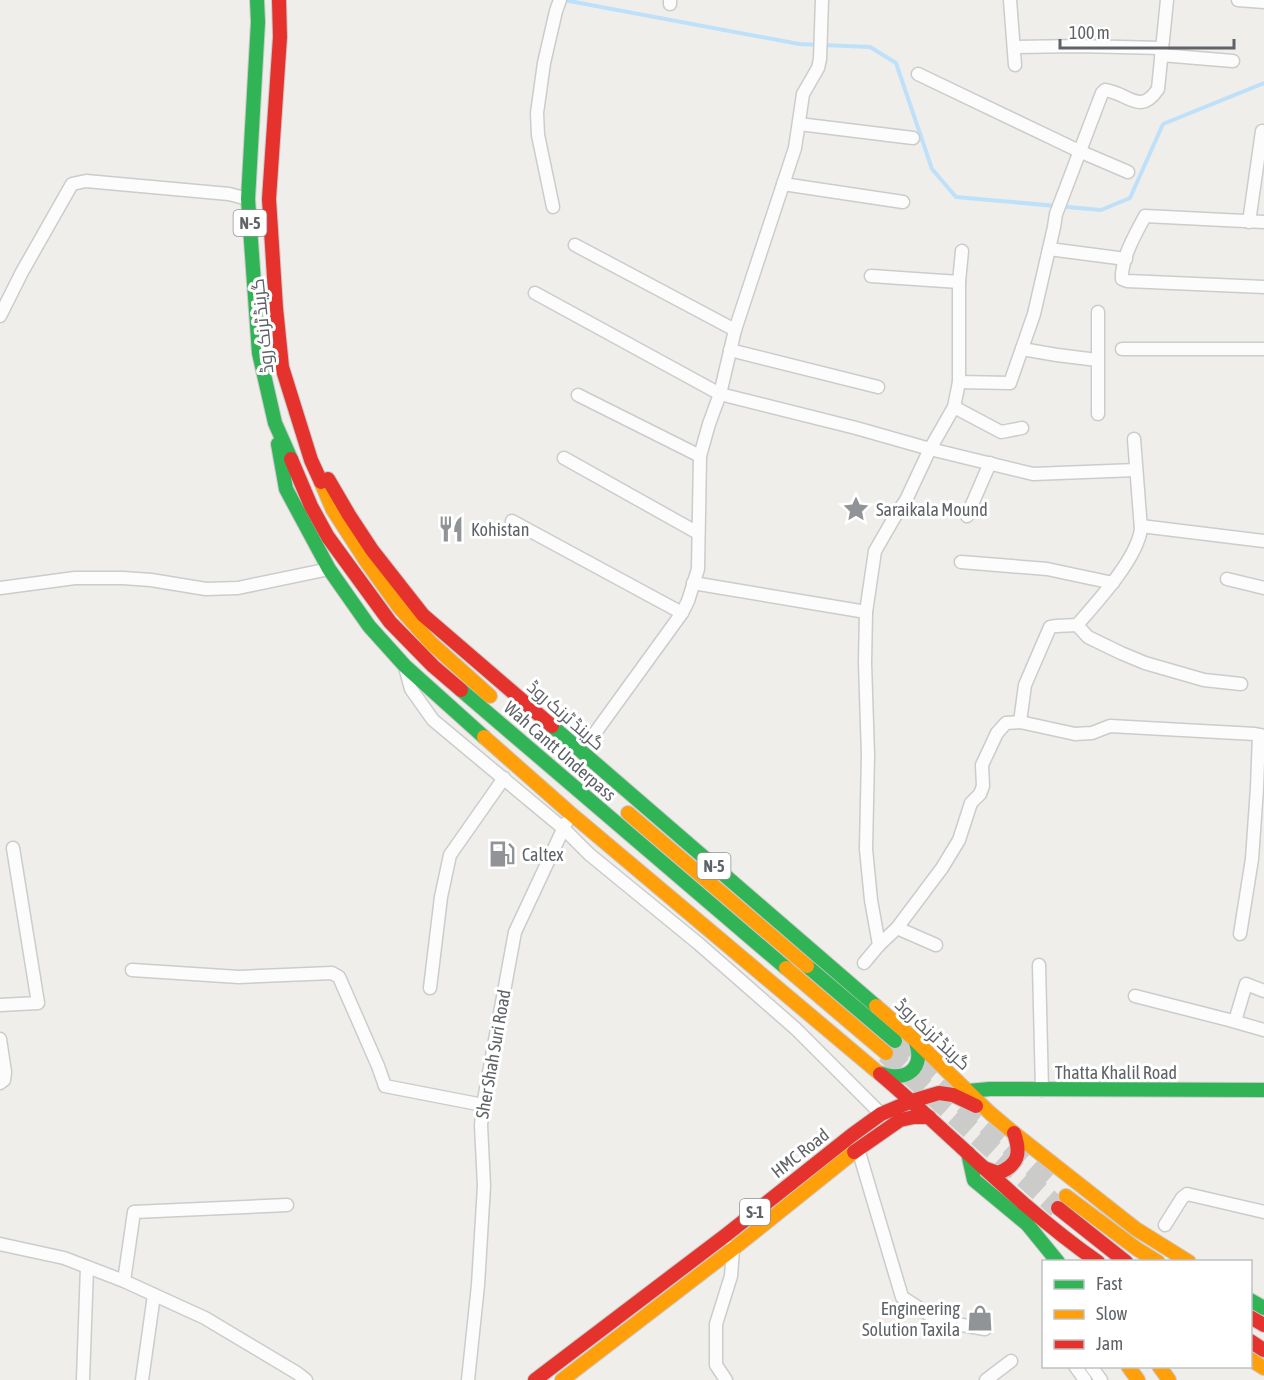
<svg xmlns="http://www.w3.org/2000/svg" width="1264" height="1380" font-family="'Asap Condensed',Cairo,sans-serif">
<style>
.lines{fill:none;stroke-linecap:round;stroke-linejoin:round}
.stream{stroke:#bfe0f9;stroke-width:4}
.highway-tunnel{stroke:#cbcbca;stroke-width:21;stroke-dasharray:21 10;stroke-linecap:butt}
.street-casing{stroke:#cbcccc;stroke-width:15}
.fast-casing{stroke:#cacacb;stroke-width:16}
.slow-casing{stroke:#cacacb;stroke-width:16}
.jam-casing{stroke:#cacacb;stroke-width:16}
.street{stroke:#fdfcfc;stroke-width:12}
.fast{stroke:#30b455;stroke-width:14}
.slow{stroke:#ff9f0a;stroke-width:14}
.jam{stroke:#e5322d;stroke-width:14}
.labels{text-anchor:middle;dominant-baseline:central;stroke-width:6;stroke-linejoin:round;paint-order:stroke}
.shield{fill:#fff;stroke:#8f9295;stroke-width:1.5}
.shield-label{font-size:16px;font-weight:bold;fill:#5f6368}
.street-label{font-size:18px;fill:#5f6368;stroke:#fff}
.poi-label{font-size:18px;fill:#5f6368;stroke:#fff;text-anchor:start}
</style>
<rect width="100%" height="100%" fill="#efeeea"/>
<g class="lines">
<polyline class="stream" points="564,0 799,44 870,47 896,63 932,169 956,197 1101,210 1130,198 1163,124 1264,83"/>
<g class="highway-tunnel">
<polyline points="895,1041 1048,1180"/>
<polyline points="886,1053 1058,1208"/>
</g>
<g class="street-casing">
<g id="street">
<polyline points="1010,0 1015,65"/>
<polyline points="1238,0 1264,2"/>
<polyline points="670,4 670,0"/>
<polyline points="1014,47 1078,46 1162,48"/>
<polyline points="1161,55 1233,61"/>
<polyline points="918,74 1079,151 1128,172"/>
<polyline points="799,124 913,138"/>
<polyline points="783,184 903,202"/>
<polyline points="553,207 538,135 537,113 544,63 556,11 560,0"/>
<polyline points="1249,222 1262,131"/>
<path d="M1264 222 1145 216C1136 233 1121 258 1122 279L1127 281 1264 287"/>
<polyline points="575,245 735,330 720,394 709,424 700,456 698,569 688,601 682,613 595,733"/>
<polyline points="1049,249 1126,259"/>
<polyline points="871,276 959,282"/>
<polyline points="535,293 720,394 856,428 930,449 1033,474 1136,470"/>
<polyline points="1098,312 1098,414"/>
<polyline points="0,316 22,272 72,184 86,181 229,194 248,199"/>
<polyline points="735,330 795,148 803,94 818,68 820,59 822,0"/>
<polyline points="1022,349 1057,355 1097,360"/>
<polyline points="1122,349 1264,349"/>
<polyline points="730,350 878,387"/>
<path d="M959 382 1010 383 1034 314 1054 227 1056 214 1102 93 1105 90C1128 93 1140 116 1158 89L1167 0"/>
<polyline points="578,395 700,456"/>
<polyline points="954,407 1001,432 1022,428"/>
<polyline points="564,458 698,533"/>
<polyline points="967,516 990,463"/>
<polyline points="512,521 682,613"/>
<polyline points="1141,526 1264,541"/>
<polyline points="961,562 1047,569 1113,583"/>
<polyline points="1227,579 1264,588"/>
<polyline points="693,583 866,612"/>
<polyline points="0,588 75,578 123,578 151,580 206,589 238,588 329,569"/>
<polyline points="1077,625 1088,637 1121,653 1145,663 1204,680 1241,684"/>
<polyline points="405,667 411,689 433,720 564,829 589,854 699,944 796,1029 881,1114"/>
<path d="M1020 722 1025 685 1050 627C1059 625 1068 626 1077 625 1097 602 1137 559 1141 529L1134 439"/>
<polyline points="897,928 936,945"/>
<polyline points="1240,934 1252,859 1257,788 1259,735"/>
<polyline points="879,945 897,928 942,868 959,840 971,803 980,794 983,786 982,765 997,733 1006,723 1020,722 1075,734 1092,733 1110,726 1255,734 1264,736"/>
<polyline points="864,963 879,945 871,900 866,849 868,755 865,663 866,612 875,551 894,518 906,500 930,449 954,407 959,382 959,282 962,251"/>
<polyline points="1039,965 1042,1090"/>
<polyline points="132,970 239,977 332,973 339,977 378,1066 385,1086 483,1105"/>
<polyline points="430,988 441,897 450,855 504,778"/>
<polyline points="1135,996 1229,1020 1264,1030"/>
<polyline points="0,1005 38,1003 13,848"/>
<polyline points="1235,1021 1246,984 1264,991"/>
<polyline points="0,1039 5,1072 4,1080 0,1083"/>
<polyline points="858,1149 902,1297 939,1321 985,1329"/>
<polyline points="1165,1225 1182,1198 1187,1194 1264,1212"/>
<polyline points="0,1244 64,1258 124,1281 205,1318 297,1373 306,1380"/>
<polyline points="124,1281 134,1212 287,1205"/>
<polyline points="1075,1366 1085,1380"/>
<polyline points="1091,1366 1101,1380"/>
<polyline points="83,1380 87,1267"/>
<polyline points="142,1380 154,1295"/>
<polyline points="468,1380 478,1285 484,1186 481,1125 483,1105 515,932 566,823"/>
<polyline points="726,1380 716,1365 716,1324 731,1276 733,1249 732,1247"/>
<polyline points="986,1380 1011,1361"/>
</g>
</g>
<g class="fast-casing">
<g id="fast">
<polyline points="257,0 258,22 248,199 259,353 275,423 291,459"/>
<polyline points="278,444 286,489 329,569 369,626 405,666 484,737"/>
<polyline points="461,690 786,968"/>
<polyline points="552,726 876,1006"/>
<polyline points="807,966 895,1041"/>
<path d="M880 1073C907 1083 926 1068 915 1040"/>
<polyline points="968,1091 990,1089 1264,1090"/>
<polyline points="968,1153 974,1180 1027,1224 1058,1262"/>
<polyline points="1250,1300 1264,1308"/>
</g>
</g>
<g class="slow-casing">
<g id="slow">
<polyline points="321,482 333,510 366,561 399,607 431,643 490,696"/>
<polyline points="484,737 569,812 880,1074"/>
<polyline points="628,813 807,966"/>
<polyline points="786,968 886,1053"/>
<polyline points="876,1006 915,1040 990,1113 1014,1133 1136,1229 1189,1262"/>
<polyline points="1066,1196 1137,1249 1158,1262"/>
<polyline points="1250,1359 1264,1368"/>
<polyline points="1128,1366 1138,1380"/>
<polyline points="1159,1366 1169,1380"/>
<polyline points="562,1380 738,1245 854,1152"/>
</g>
</g>
<g class="jam-casing">
<g id="jam">
<polyline points="279,0 280,37 269,199 276,308 282,367 311,460 321,482"/>
<polyline points="291,459 311,506 328,537 390,622 433,666 461,690"/>
<polyline points="328,479 349,515 372,550 423,615 552,726"/>
<path d="M880 1074C953 1136 1019 1207 1098 1262"/>
<polyline points="854,1152 900,1120 914,1117 929,1117"/>
<path d="M984 1168 998 1173C1019 1165 1021 1153 1014 1133"/>
<polyline points="1058,1208 1126,1262"/>
<polyline points="1250,1317 1264,1325"/>
<polyline points="1250,1341 1264,1350"/>
<polyline points="535,1380 726,1235 852,1135 881,1114 912,1101 939,1093 953,1095 976,1106"/>
</g>
</g>
<use href="#street" class="street"/>
<use href="#fast" class="fast"/>
<use href="#slow" class="slow"/>
<use href="#jam" class="jam"/>
</g>
<defs>
<g id="sight-bare" transform="scale(2.07)"><path d="M0-6L1.8-2.2L6-1.7L2.9 1.2L3.7 5.4L0 3.3L-3.7 5.4L-2.9 1.2L-6-1.7L-1.8-2.2Z" fill="#919496" stroke="#fff" stroke-width="2.5" paint-order="stroke"/></g>
<g id="restaurant-bare" transform="scale(2.07)"><path d="M-5-6h1v4h1v-4h1v4h1v-4h1v5L-1.5 .5V6h-2V.5L-5-1ZM5-6V6H3V1.5H1.5Q1.5-4 5-6Z" fill="#919496" stroke="#fff" stroke-width="2.5" paint-order="stroke"/></g>
<g id="fuel-bare" transform="scale(2.07)"><path d="M-5.5-6h7V0h2V4h1.3V-2.5L3-4.5l.8-.8L6-3V5H2.5V1h-1V6h-7ZM-4.2-4.7v3.2H.2V-4.7Z" fill="#919496" stroke="#fff" stroke-width="2.5" paint-order="stroke"/></g>
<g id="shop-bare" transform="scale(2.07)"><path d="M-5-2.5h2.3a2.7 3.5 0 0 1 5.4 0H5L5.5 6h-11ZM-1.5-2.5h3a1.5 2.3 0 0 0-3 0Z" fill="#919496" stroke="#fff" stroke-width="2.5" paint-order="stroke"/></g>
</defs>
<g fill-rule="evenodd">
<use href="#sight-bare" x="856" y="509"/>
<use href="#restaurant-bare" x="451" y="529"/>
<use href="#fuel-bare" x="502" y="854"/>
<use href="#shop-bare" x="980" y="1318"/>
</g>
<g class="labels">
<g class="shield">
<rect x="233.5" y="210" width="33" height="26" rx="4.5"/>
<rect x="697.5" y="853" width="33" height="26" rx="4.5"/>
<rect x="740" y="1199" width="30" height="26" rx="4.5"/>
</g>
<g class="shield-label">
<text x="250" y="223">N-5</text>
<text x="714" y="866">N-5</text>
<text x="755" y="1212">S-1</text>
</g>
<g class="street-label">
<text transform="translate(262 326) rotate(-96)">گرینڈ ٹرنک روڈ</text>
<text transform="translate(566 715) rotate(41)">گرینڈ ٹرنک روڈ</text>
<text transform="translate(560 751) rotate(41)">Wah Cantt Underpass</text>
<text transform="translate(933 1034) rotate(43)">گرینڈ ٹرنک روڈ</text>
<text transform="translate(493 1054) rotate(-80)">Sher Shah Suri Road</text>
<text x="1116" y="1072">Thatta Khalil Road</text>
<text transform="translate(800 1153) rotate(-38)">HMC Road</text>
</g>
<g class="poi-label">
<text x="876" y="509">Saraikala Mound</text>
<text x="471" y="529">Kohistan</text>
<text x="522" y="854">Caltex</text>
<text x="960" y="1308" text-anchor="end">Engineering<tspan x="960" dy="21">Solution Taxila</tspan></text>
</g>
</g>
<rect x="1042" y="1260" width="210" height="108" fill="#ffffff" stroke="#bfc1c3" stroke-width="1.5"/>
<rect x="1054" y="1280" width="30" height="9" fill="#30b455" stroke="#bfc1c3" stroke-width="1.5"/>
<text x="1096" y="1290" font-size="18" fill="#5f6368">Fast</text>
<rect x="1054" y="1310" width="30" height="9" fill="#ff9f0a" stroke="#bfc1c3" stroke-width="1.5"/>
<text x="1096" y="1320" font-size="18" fill="#5f6368">Slow</text>
<rect x="1054" y="1340" width="30" height="9" fill="#e5322d" stroke="#bfc1c3" stroke-width="1.5"/>
<text x="1096" y="1350" font-size="18" fill="#5f6368">Jam</text>
<path d="M1060 39v9h174v-9" fill="none" stroke="#5f6368" stroke-width="3"/>
<text x="1069" y="39" font-size="18" fill="#5f6368" stroke="#ffffff" stroke-width="4.5" paint-order="stroke">100 m</text>
</svg>
